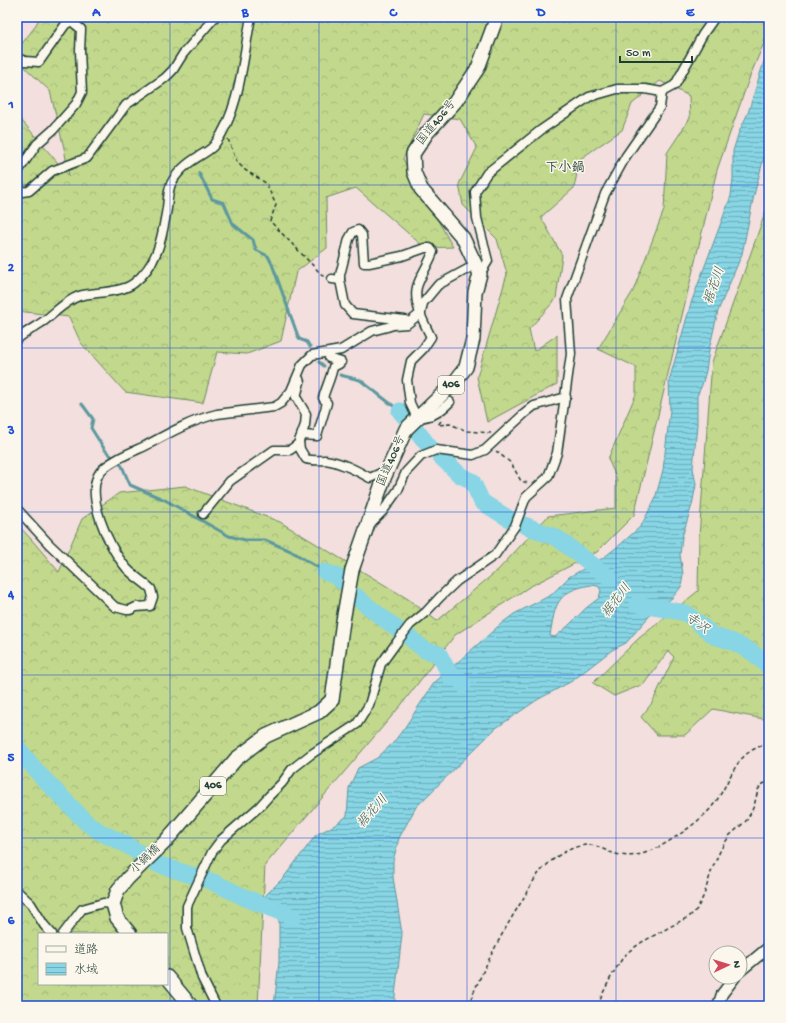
<svg xmlns="http://www.w3.org/2000/svg" width="786" height="1023" font-family="'Gochi Hand','Klee One',sans-serif">
<style>
.forest{fill:url(#forest-crowns);stroke:#708a60;fill-rule:evenodd}
.water{fill:url(#water-rules);stroke:#5d989e;fill-rule:evenodd}
.lines{fill:none;stroke-linecap:round;stroke-linejoin:round}
.stream{stroke:#5d989e;stroke-width:3}
.river{stroke:#87d5e5;stroke-width:17}
.minor-casing{stroke:#1f3d34;stroke-width:11}
.tertiary-casing{stroke:#1f3d34;stroke-width:13}
.trunk-casing{stroke:#1f3d34;stroke-width:16}
.path{stroke:#1f3d34;stroke-width:1.5;stroke-dasharray:4 3;stroke-linecap:butt}
.minor{stroke:#fbf7ec;stroke-width:8}
.tertiary{stroke:#fbf7ec;stroke-width:10}
.trunk{stroke:#fbf7ec;stroke-width:13}
.grid{fill:none;stroke:#1d4ed8;stroke-width:1;stroke-opacity:0.55}
.labels{text-anchor:middle;dominant-baseline:central;stroke-width:3;stroke-linejoin:round;paint-order:stroke}
.shield{fill:#fbf7ec;stroke:#61756b;stroke-width:1}
.shield-label{font-size:11px;font-weight:bold;fill:#1f3d34}
.street-label{font-size:12px;fill:#1f3d34;stroke:#fbf7ec}
.neighbourhood-label{font-size:13px;font-weight:bold;fill:#1f3d34;stroke:#fbf7ec}
.water-label{font-size:13px;font-style:italic;fill:#345b57;stroke:#fbf7ec}
.neatline{fill:none;stroke:#1d4ed8;stroke-width:1.5}
.grid-label{font-size:13px;text-anchor:middle;font-weight:bold;fill:#1d4ed8}
</style>
<defs>
<pattern id="forest-crowns" width="20" height="18" patternUnits="userSpaceOnUse"><rect width="20" height="18" fill="#c1d88d"/><path d="M2 6a3 3 0 1 1 6 0M12 15a3 3 0 1 1 6 0" fill="none" stroke="#a5ba7a"/></pattern>
<pattern id="water-rules" width="6" height="5" patternUnits="userSpaceOnUse"><rect width="6" height="5" fill="#87d5e5"/><path d="M0 2.5h6" fill="none" stroke="#6eaeba"/></pattern>
</defs>
<rect width="100%" height="100%" fill="#f2dfde"/>
<filter id="ink" filterUnits="userSpaceOnUse"><feTurbulence type="fractalNoise" baseFrequency=".025" numOctaves="2"/><feDisplacementMap in="SourceGraphic" scale="8" xChannelSelector="R" yChannelSelector="G"/><feConvolveMatrix kernelMatrix="1 2 1 2 8 2 1 2 1" color-interpolation-filters="sRGB"/></filter>
<g filter="url(#ink)">
<g class="forest">
<path d="M40 17H769V31L750 76 717 170 634 515 597 552 529 587 455 635 402 704 265 865 258 1006H17V524L31 539 59 572 82 519 119 493 185 486 280 522 408 599 437 621 498 570 548 516 616 508V477L608 459 636 394V367L598 349 633 291 664 210 667 153 690 118 689 96 660 81 632 104 622 130 580 159 574 188 541 217 562 255 556 299 529 329 534 351 557 335V384L487 422 477 377 507 274 497 239 463 205 459 184 477 148 460 119 424 114 403 159 453 247 425 248 356 188 326 198 327 248 296 272 281 341 247 354 217 352 203 403 125 392 81 343 69 317 17 311V115L69 176 64 148 50 91 17 60V50L34 28ZM39 934H167V984H39Z"/>
<polygon points="769,202 769,720 713,709 685,735 657,735 641,717 652,703 674,657 668,651 644,684 614,696 593,683 638,639 698,591 699,537 712,362"/>
</g>
<path class="water" d="M769 53V138L754 195 742 254 718 311 709 350 706 371 702 385 697 396V425L693 468 696 485 692 505 682 537 680 555 683 574 681 587 672 598 652 613 626 643 612 650 572 681 537 700 496 728 416 807 399 838 393 861V877L402 934 395 996V1006H274L279 962V920L265 896 284 877 316 835 335 825 347 816 349 788 358 768 377 758 393 743 405 727 434 683 502 623 514 614 551 595 569 577 603 558 621 544 641 526 655 499 663 470 670 410 669 381 691 303 731 196 733 178V151L739 132 748 113 765 58ZM591 585 598 586 601 590 599 598 586 608 568 626 555 637 550 636C555 605 556 591 591 585Z"/>
<g class="lines">
<g class="stream">
<polyline points="199,173 212,199 224,203 233,224 253,240 256,250 268,256 272,264 299,339 307,342 310,347"/>
<polyline points="319,362 324,366"/>
<polyline points="340,375 360,380 400,411"/>
<polyline points="82,404 93,419 91,428 105,450 122,466 130,485 165,500 229,536 245,540 265,540 291,551 325,572"/>
</g>
<g class="river">
<polyline points="400,411 405,417"/>
<polyline points="417,431 428,445"/>
<polyline points="441,457 460,475 472,481 482,502 511,520"/>
<polyline points="524,525 557,538 610,578"/>
<polyline points="325,572 336,576 341,581"/>
<polyline points="356,596 365,604 397,629"/>
<polyline points="637,604 686,613 714,636 733,642 752,652 769,667"/>
<polyline points="410,638 425,650 439,654 451,677 461,680 463,685"/>
<polyline points="17,747 39,774 86,822 100,832 125,844 157,864 213,882 248,899 293,917"/>
</g>
<g class="minor-casing">
<g id="minor">
<polyline points="17,58 25,61 39,62 65,25 71,21 81,29 80,51 82,92 76,104 53,130 37,144 17,173"/>
<polyline points="662,92 675,85 703,34 715,17"/>
<polyline points="17,177 18,185 22,192 29,191 52,171 87,158 126,105 165,78 173,70 183,54 215,17"/>
<path d="M332 279 340 280V275L349 239 353 232 358 230 362 235 364 263H369L402 256 425 248H430L433 252C429 264 420 276 417 287 413 303 424 323 431 337L423 349 411 361 407 380 410 403 417 418C432 417 439 413 450 402"/>
<polyline points="340,280 345,305 353,314 405,320"/>
<path d="M17 339C26 332 35 327 44 321 56 312 65 301 79 296 94 292 122 293 134 283 159 263 162 237 167 208 168 200 168 191 171 184 177 171 189 162 201 155 206 152 212 149 215 144 240 111 243 57 251 17"/>
<path d="M302 435 317 436 327 403 323 398C326 387 331 378 333 367L339 364 341 362 329 358 331 352"/>
<path d="M299 442 300 449 306 459C312 461 318 460 325 460 341 462 356 470 370 478L387 470"/>
<path d="M17 509 49 544 115 607 127 610H130L136 607 150 606 153 597 151 589C143 581 131 575 124 565 109 547 84 494 100 472 109 461 132 452 145 446 167 434 192 420 217 414L274 407 281 403 291 391 302 365 312 355 341 350 372 331 387 327 393 325 407 324 421 313 423 303 438 285 475 265"/>
<polyline points="203,514 230,481 274,450 290,450 298,444 305,425 306,414 296,397 300,382 299,379"/>
<polyline points="370,524 383,511 398,490 406,472 421,456 436,450 473,455 485,450 524,414 534,406 566,397"/>
<polyline points="17,891 31,904 44,925 52,934"/>
<polyline points="63,934 82,909 103,903 113,904"/>
<polyline points="216,1006 202,978 187,928 187,906 212,852 221,840 259,807 269,796 282,783 292,769 310,755 357,724 369,705 381,664 397,642 410,625 426,612 440,597 457,581 495,555 515,526 526,497 548,477 557,453 571,354 567,299 605,194 626,156 660,107 662,92 645,89 617,89 589,97 541,130 487,173 475,192 477,218 488,261 480,274"/>
</g>
</g>
<g class="tertiary-casing">
<g id="tertiary">
<polyline points="740,971 769,947"/>
<polyline points="718,1006 722,994 735,977"/>
</g>
</g>
<g class="trunk-casing">
<g id="trunk">
<polyline points="130,934 117,918 113,904 118,890 128,878 165,842 236,759 266,736 319,712 332,700 343,621 352,570 384,478 406,429 454,383 466,367 473,339 475,292 480,274 463,238 421,189 414,172 413,154 427,133 455,102 478,68 497,17"/>
<polyline points="167,977 191,1006"/>
</g>
</g>
<g class="path">
<polyline points="228,139 237,162 245,170 266,183 276,205 270,221 324,277"/>
<polyline points="441,421 438,425 450,424 467,431 491,433"/>
<polyline points="496,451 511,463 521,481 528,483"/>
<path d="M468 1006C482 971 500 936 520 904 526 894 532 882 539 873 551 859 572 844 590 845 600 846 607 852 616 854 640 861 664 845 683 832 694 824 706 815 714 804 732 781 734 750 769 744"/>
<polyline points="598,1006 602,995 612,975 622,959 628,952 642,942 690,916 697,909 704,895 712,869 721,849 730,835 747,820 754,806 758,790 761,785 769,781"/>
</g>
<use href="#minor" class="minor"/>
<use href="#tertiary" class="tertiary"/>
<use href="#trunk" class="trunk"/>
</g>
</g>
<path class="grid" d="M170 17V1006M319 17V1006M467 17V1006M616 17V1006M17 185H769M17 348H769M17 512H769M17 675H769M17 838H769"/>
<g class="labels">
<g class="shield">
<rect x="438" y="376" width="26" height="18" rx="3"/>
<rect x="200" y="777" width="26" height="18" rx="3"/>
</g>
<g class="shield-label">
<text x="451" y="385">406</text>
<text x="213" y="786">406</text>
</g>
<g class="street-label">
<text transform="translate(437 123) rotate(-51)">国道406号</text>
<text transform="translate(392 461) rotate(-67)">国道406号</text>
<text transform="translate(146 860) rotate(-44)">小鍋橋</text>
</g>
<g class="neighbourhood-label">
<text x="565" y="168">下小鍋</text>
</g>
<g class="water-label">
<text transform="translate(715 286) rotate(-71)">裾花川</text>
<text transform="translate(617 601) rotate(-53)">裾花川</text>
<text transform="translate(697 624) rotate(36)">寺沢</text>
<text transform="translate(373 812) rotate(-49)">裾花川</text>
</g>
</g>
<rect width="786" height="1023" fill="none" stroke="#fbf7ec" stroke-width="44"/>
<rect x="38" y="933" width="130" height="52" fill="#fbf7ec" stroke="#a3ada2"/>
<rect x="46" y="946" width="20" height="6" fill="#fbf7ec" stroke="#a3ada2"/>
<text x="74" y="953" font-size="12" fill="#1f3d34">道路</text>
<rect x="46" y="963" width="20" height="12" fill="url(#water-rules)" stroke="#a3ada2"/>
<text x="74" y="973" font-size="12" fill="#1f3d34">水域</text>
<g transform="translate(728 965) rotate(86)"><circle r="19" fill="#fbf7ec" stroke="#a3ada2"/>
<path d="M0-3L7 15L0 10L-7 15Z" fill="#d1495b"/>
<text y="-6" font-size="11" font-weight="bold" text-anchor="middle" fill="#1f3d34">N</text>
</g>
<path d="M620 56v6h72v-6" fill="none" stroke="#1f3d34" stroke-width="2"/>
<text x="626" y="56" font-size="12" fill="#1f3d34" stroke="#fbf7ec" stroke-width="3" paint-order="stroke">50 m</text>
<rect x="22" y="22" width="742" height="979" class="neatline"/>
<g class="grid-label">
<text x="96" y="16">A</text>
<text x="245" y="16">B</text>
<text x="393" y="16">C</text>
<text x="541" y="16">D</text>
<text x="690" y="16">E</text>
<text x="11" y="108">1</text>
<text x="11" y="271">2</text>
<text x="11" y="434">3</text>
<text x="11" y="598">4</text>
<text x="11" y="761">5</text>
<text x="11" y="924">6</text>
</g>
</svg>
